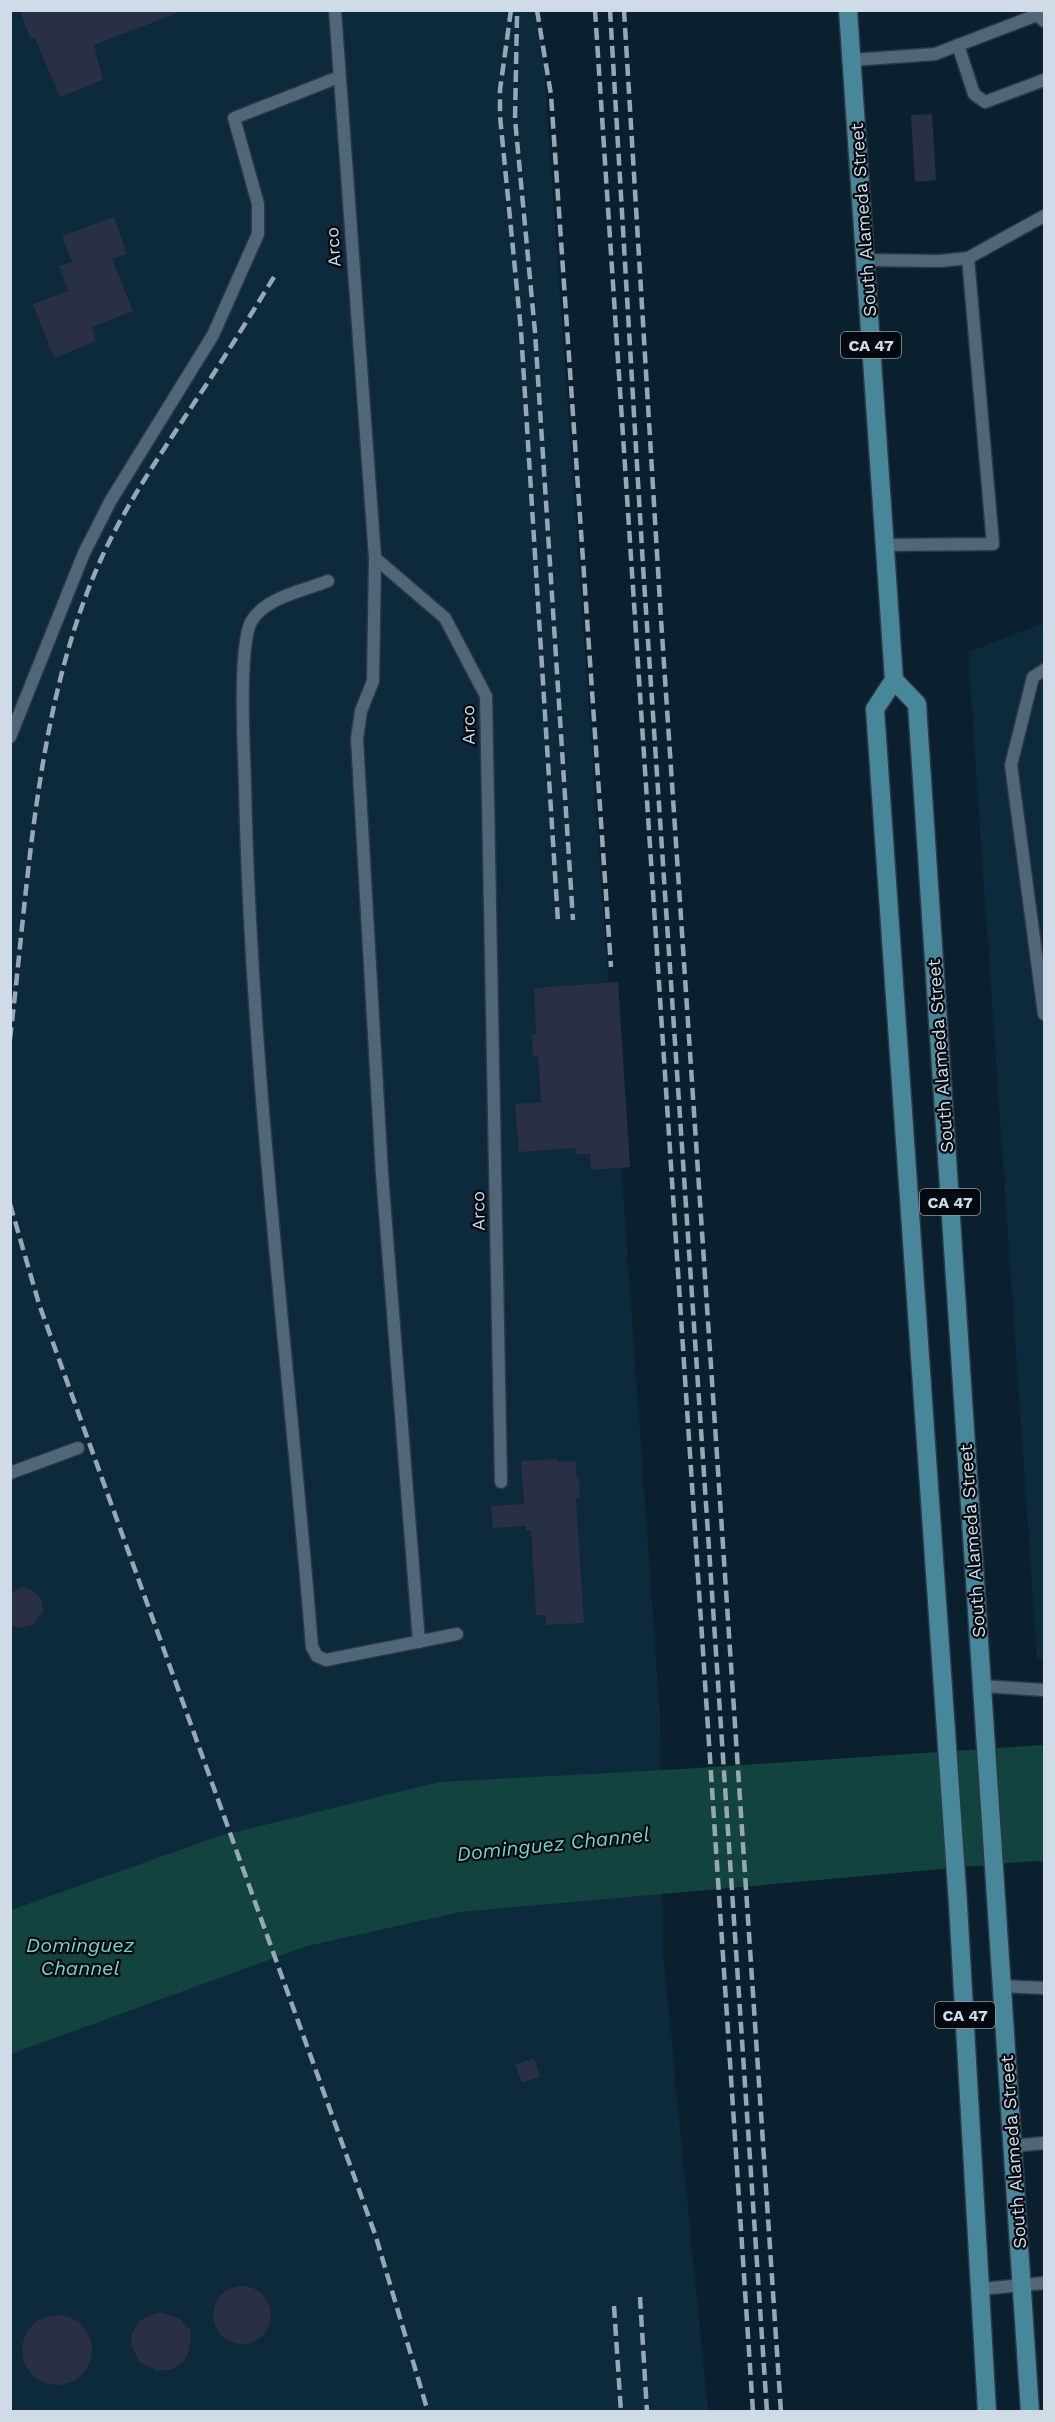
<svg xmlns="http://www.w3.org/2000/svg" width="1055" height="2422" font-family="'Work Sans',sans-serif">
<style>
.built{fill:#0d293c}
.water{fill:#12433e}
.building{fill:#292f45}
.lines{fill:none;stroke-linecap:round;stroke-linejoin:round}
.lane-casing{stroke:#2e3745;stroke-width:15}
.primary-casing{stroke:#2e3745;stroke-width:21}
.lane{stroke:#506679;stroke-width:12}
.primary{stroke:#488699;stroke-width:18}
.rail{stroke:#97a7b3;stroke-width:4.5;stroke-dasharray:12 6;stroke-linecap:butt}
.labels{text-anchor:middle;dominant-baseline:central;stroke-width:4.5;stroke-linejoin:round;paint-order:stroke}
.shield{fill:#03090f;stroke:#929da6;stroke-width:1.5}
.shield-label{font-size:16px;font-weight:bold;fill:#cfdce7}
.street-label{font-size:18px;fill:#cfdce7;stroke:#03090f}
.water-label{font-size:20px;font-style:italic;fill:#73d5c9;stroke:#03090f}
</style>
<rect width="100%" height="100%" fill="#0b202f"/>
<g class="built">
<polygon points="11,11 540,11 660,1716 663,1953 708,2411 11,2412"/>
<polygon points="1044,623 1044,1659 1037,1658 968,652"/>
</g>
<polygon class="water" points="1044,1745 1044,1862 1033,1861 460,1912 307,1946 11,2054 11,1910 219,1836 439,1782 666,1770"/>
<g class="building">
<polygon points="20,10 180,10 180,12 94,45 103,80 60,97 35,38 31,40"/>
<polygon points="932,114 936,180 915,182 911,115"/>
<polygon points="114,217 127,254 112,259 133,311 92,327 96,341 54,358 33,304 68,291 59,266 72,262 62,236"/>
<polygon points="618,982 630,1167 591,1170 590,1154 576,1154 575,1148 519,1152 515,1104 541,1102 538,1056 533,1056 532,1035 536,1034 534,988"/>
<polygon points="557,1459 558,1462 575,1461 577,1479 579,1479 580,1497 576,1498 584,1623 546,1625 545,1615 536,1615 531,1530 526,1530 526,1526 493,1528 491,1506 524,1504 521,1461"/>
<polygon points="23,1587 30,1589 41,1598 43,1611 33,1625 19,1628 10,1625 10,1593"/>
<polygon points="534,2058 540,2076 522,2083 515,2065"/>
<circle cx="242" cy="2315" r="29"/>
<polygon points="159,2312 179,2318 191,2331 189,2350 185,2360 172,2369 158,2371 139,2362 131,2344 132,2333 140,2320"/>
<circle cx="57" cy="2350" r="35"/>
</g>
<g class="lines">
<g class="lane-casing">
<g id="lane">
<polyline points="335,10 375,558 445,618 486,696 501,1482"/>
<polyline points="958,45 974,94 985,102 1044,80"/>
<polyline points="852,60 935,54 1037,15 1044,21"/>
<polyline points="865,260 940,261 968,258 1044,216"/>
<polyline points="884,545 993,544 968,258"/>
<polyline points="375,558 373,681 361,711 357,739 382,1174 419,1642"/>
<path d="M328 581C303 591 265 597 251 622 238 648 244 752 245 785 251 1073 289 1360 312 1647L317 1656 326 1660 457 1634"/>
<polyline points="1044,670 1033,677 1011,765 1044,1014"/>
<polyline points="10,737 84,553 111,500 213,335 258,234 258,204 234,118 339,77"/>
<polyline points="10,1473 78,1448"/>
<polyline points="982,1686 1044,1690"/>
<polyline points="1002,1986 1044,1988"/>
<polyline points="1012,2146 1044,2143"/>
<polyline points="980,2289 1044,2283"/>
</g>
</g>
<g class="primary-casing">
<g id="primary">
<polyline points="848,10 894,680 875,709 958,1904 987,2412"/>
<polyline points="894,680 917,704 1030,2412"/>
</g>
</g>
<use href="#lane" class="lane"/>
<use href="#primary" class="primary"/>
<g class="rail">
<polyline points="511,10 500,90 500,116 521,331 558,922"/>
<polyline points="537,10 551,95 611,967"/>
<polyline points="595,10 753,2412"/>
<polyline points="610,10 643,566 767,2412"/>
<polyline points="624,10 661,619 781,2412"/>
<polyline points="517,16 515,119 535,332 573,920"/>
<path d="M10 1039C29 881 35 706 101 559 126 504 161 454 194 403 222 362 248 319 274 277"/>
<polyline points="10,1204 39,1304 376,2237 428,2412"/>
<polyline points="640,2297 647,2412"/>
<polyline points="614,2306 621,2412"/>
</g>
</g>
<g class="labels">
<g class="shield">
<rect x="841" y="332" width="60" height="26" rx="4.5"/>
<rect x="920" y="1189" width="60" height="26" rx="4.5"/>
<rect x="935" y="2002" width="60" height="26" rx="4.5"/>
</g>
<g class="shield-label">
<text x="871" y="345">CA 47</text>
<text x="950" y="1202">CA 47</text>
<text x="965" y="2015">CA 47</text>
</g>
<g class="street-label">
<text transform="translate(863 220) rotate(-94)">South Alameda Street</text>
<text transform="translate(333 247) rotate(-94)">Arco</text>
<text transform="translate(468 725) rotate(-91)">Arco</text>
<text transform="translate(940 1056) rotate(-94)">South Alameda Street</text>
<text transform="translate(478 1211) rotate(-91)">Arco</text>
<text transform="translate(972 1541) rotate(-94)">South Alameda Street</text>
<text transform="translate(1013 2152) rotate(-94)">South Alameda Street</text>
</g>
<g class="water-label">
<text transform="translate(553 1844) rotate(-6)">Dominguez Channel</text>
<text x="80" y="1945">Dominguez<tspan x="80" dy="23">Channel</tspan></text>
</g>
</g>
<rect width="1055" height="2422" fill="none" stroke="#cfdce7" stroke-width="24"/>
</svg>
